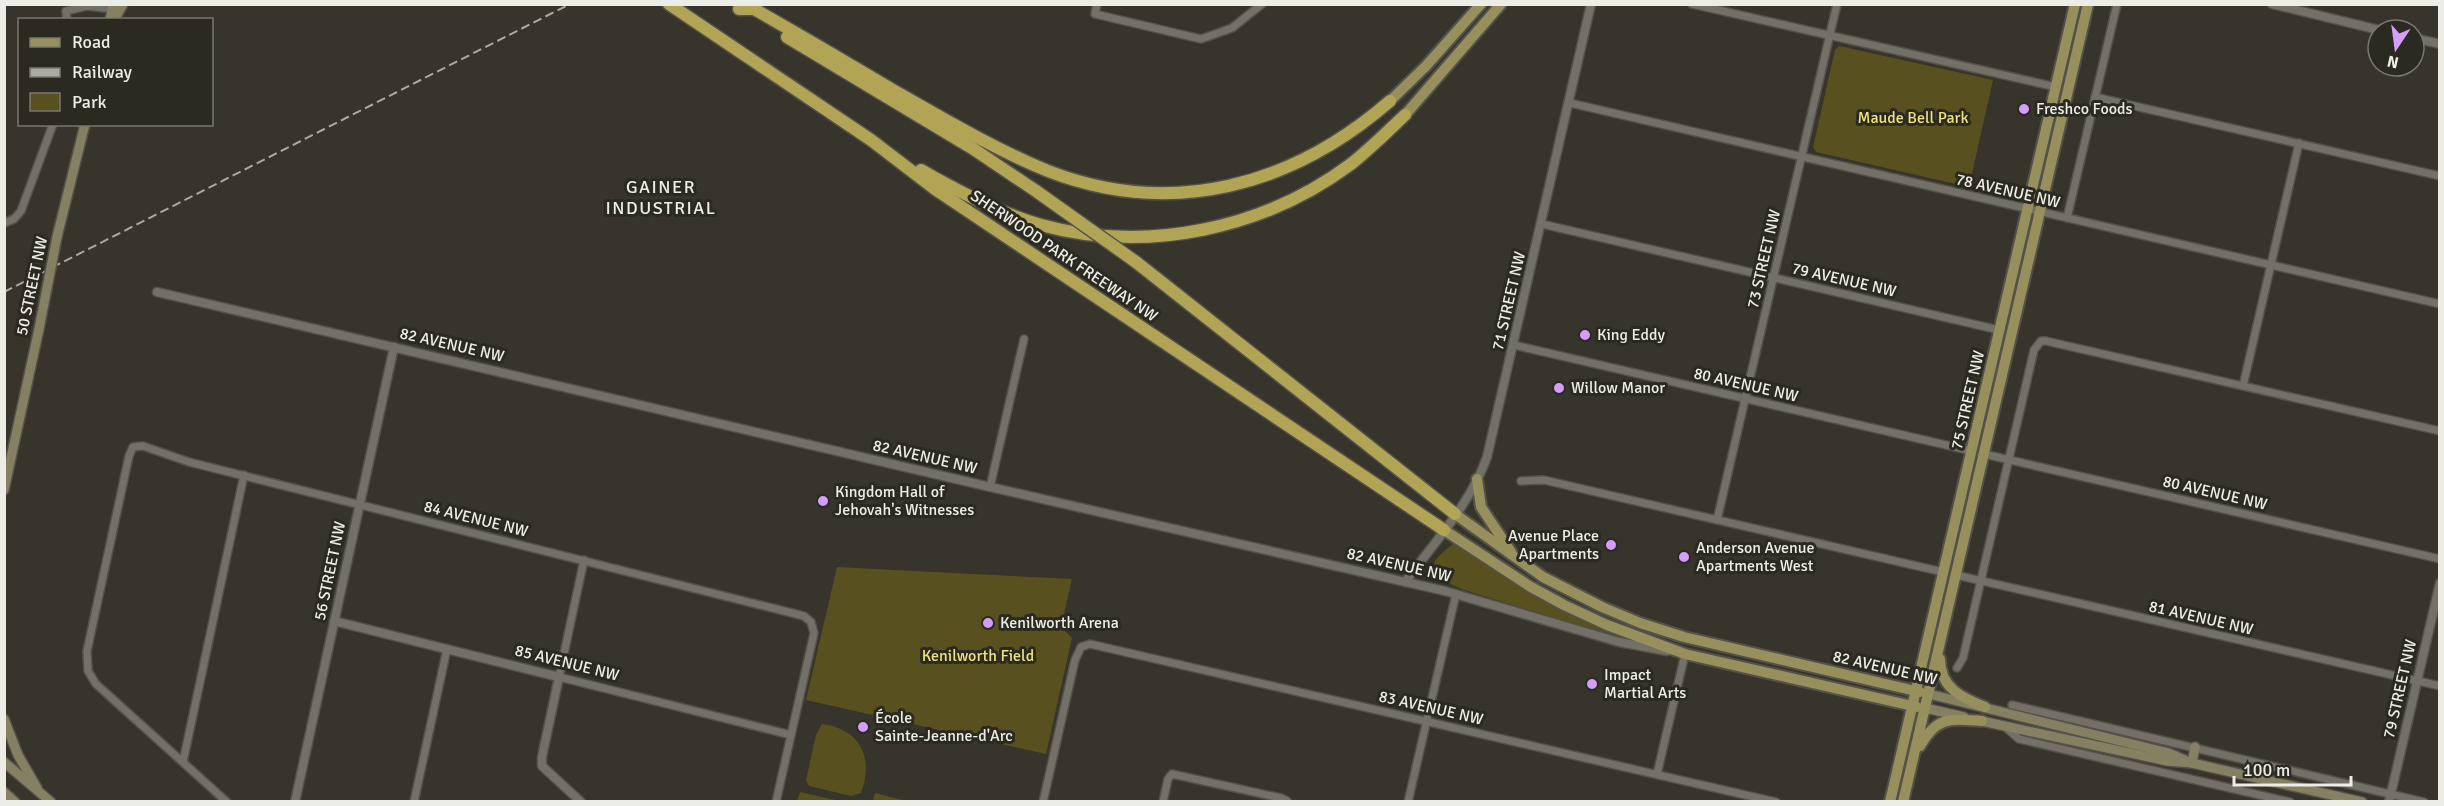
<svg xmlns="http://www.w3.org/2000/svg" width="2444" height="806" font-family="Signika,sans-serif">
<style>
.green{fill:#58501e}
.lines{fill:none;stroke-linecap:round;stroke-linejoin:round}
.minor-casing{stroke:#53524a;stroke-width:10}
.tertiary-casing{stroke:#53524a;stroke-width:11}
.secondary-casing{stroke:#53524a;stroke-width:12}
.primary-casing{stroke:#53524a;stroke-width:14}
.motorway-casing{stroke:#53524a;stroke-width:15}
.minor{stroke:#737167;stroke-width:7}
.tertiary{stroke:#737167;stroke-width:8}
.secondary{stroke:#868062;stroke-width:9}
.primary{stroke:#98905c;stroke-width:10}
.motorway{stroke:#b1a455;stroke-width:12}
.rail{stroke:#aaaaa3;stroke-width:2;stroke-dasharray:9 4.5;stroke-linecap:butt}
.secondary-bridge-casing{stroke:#53524a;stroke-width:12;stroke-linecap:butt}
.motorway-bridge-casing{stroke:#53524a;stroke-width:15;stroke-linecap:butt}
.secondary-bridge{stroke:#868062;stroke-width:9}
.motorway-bridge{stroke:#b1a455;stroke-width:12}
.poi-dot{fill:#d49cfb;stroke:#2b2a21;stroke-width:2}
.labels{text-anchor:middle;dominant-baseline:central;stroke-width:6;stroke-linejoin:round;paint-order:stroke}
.poi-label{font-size:16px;fill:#edede7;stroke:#2b2a21;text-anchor:start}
.park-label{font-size:16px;fill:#f1e17b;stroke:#2b2a21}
.street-label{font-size:16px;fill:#edede7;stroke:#2b2a21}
.neighbourhood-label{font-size:18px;letter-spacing:1.5px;fill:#edede7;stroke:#2b2a21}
</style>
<rect width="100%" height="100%" fill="#36342b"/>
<g class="green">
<polygon points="1839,46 1993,80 1969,187 1816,152 1813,147 1835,50"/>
<path d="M1453 544 1558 609 1619 638 1589 630 1578 625 1464 590 1450 584 1448 581 1437 577 1433 572C1432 558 1444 552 1453 544Z"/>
<polygon points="837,567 1072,579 1061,627 1072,638 1046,754 806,700"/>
<path d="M822 724C861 729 874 759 861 793L851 796 809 786 806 780 816 735Z"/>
<polygon points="800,792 839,801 797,801"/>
<polygon points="875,793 907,801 873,801"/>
</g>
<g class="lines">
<g class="minor-casing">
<g id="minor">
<polyline points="1097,4 1095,14 1201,39 1232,28 1262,4"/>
<polyline points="1692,4 2056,87"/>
<polyline points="67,20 66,11 87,6 114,9"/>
<polyline points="2095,97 2440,176"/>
<polyline points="1570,103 2440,304"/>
<polyline points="2067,218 2117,4"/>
<polyline points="4,223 14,219 21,211 53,124"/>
<polyline points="1542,224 1999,330"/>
<polyline points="1514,345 1972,451"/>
<polyline points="2243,386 2299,143"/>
<polyline points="1984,454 2440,559"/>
<polyline points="1521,481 1544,480 1943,572"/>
<polyline points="990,487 1024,339"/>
<polyline points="1717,520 1837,4"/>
<polyline points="584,560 559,677 791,735"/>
<polyline points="1956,575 2440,686"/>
<polyline points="1957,668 1963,658 2034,350 2041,341 2046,341 2440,431"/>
<polyline points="2012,705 2424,802"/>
<polyline points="2004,726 2019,739 2290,802"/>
<polyline points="183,762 244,475"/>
<polyline points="1657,774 1685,654"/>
<polyline points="227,802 96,684 88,671 87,651 129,456 133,447 143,446 189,462 804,616 811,622 814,633 776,802"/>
<polyline points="414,802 447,649"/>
<polyline points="1043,802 1075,660 1081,647 1090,644 1776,802"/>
<polyline points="1163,802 1168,779 1172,774 1281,798 1287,801"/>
<polyline points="1408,802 1456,594"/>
</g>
</g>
<g class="tertiary-casing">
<g id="tertiary">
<polyline points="2272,4 2379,30"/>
<polyline points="2414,38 2440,44"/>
<polyline points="157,292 990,487 1445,591 1619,642 1667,651"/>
<path d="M1405 582C1434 543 1471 503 1487 457L1591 4"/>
<polyline points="334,621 559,677 542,757 542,766 581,802"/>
<polyline points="295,802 394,347"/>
<polyline points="2389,802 2440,583"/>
</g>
</g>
<g class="secondary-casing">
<g id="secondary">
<polyline points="110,20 113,4"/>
<polyline points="114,20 123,4"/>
<polyline points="57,237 85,124"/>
<polyline points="4,490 39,329"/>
<polyline points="1929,694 2169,753 2185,760"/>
<polyline points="1925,708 1964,717"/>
<polyline points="4,719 18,755 37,788"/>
<polyline points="1977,720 2167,761 2192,763 2362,802"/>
<polyline points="4,762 51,802"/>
<polyline points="2192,763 2195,747"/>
<polyline points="4,792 15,802"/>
</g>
</g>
<g class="primary-casing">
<g id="primary">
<polyline points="1390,101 1426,66 1481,4"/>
<polyline points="1405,115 1501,4"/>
<polyline points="1477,479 1481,507 1511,552"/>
<polyline points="1455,514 1543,577 1602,607 1640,623 1684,637 1920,692"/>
<polyline points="1444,530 1531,587 1564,605 1607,625 1685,654 1917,707"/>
<path d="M1940 659C1940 688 1962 698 1985 707"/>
<path d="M1920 746C1937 716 1950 719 1982 721"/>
<polyline points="1890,802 2075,4"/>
<polyline points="1903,802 2088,4"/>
</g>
</g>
<g class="motorway-casing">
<g id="motorway">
<polyline points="669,4 871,140 935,189 1444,530"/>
<path d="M739 9H754C800 35 846 62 891 89 942 118 994 149 1048 171 1172 219 1292 186 1390 101"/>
<polyline points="787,37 972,148 1036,191"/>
<path d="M921 170C959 192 999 213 1041 225 1146 254 1264 229 1351 164 1370 149 1387 132 1405 115"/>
<polyline points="1136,262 1455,514"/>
</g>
</g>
<use href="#minor" class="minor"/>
<use href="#tertiary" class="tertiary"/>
<use href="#secondary" class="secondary"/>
<use href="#primary" class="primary"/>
<use href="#motorway" class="motorway"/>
<polyline class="rail" points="4,292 570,4"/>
<g class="secondary-bridge-casing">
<polyline id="secondary-bridge" points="39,329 57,237"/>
</g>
<g class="motorway-bridge-casing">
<polyline id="motorway-bridge" points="1036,191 1136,262"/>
</g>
<use href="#secondary-bridge" class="secondary-bridge"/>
<use href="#motorway-bridge" class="motorway-bridge"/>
</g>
<g class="poi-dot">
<circle cx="2024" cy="109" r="6"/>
<circle cx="1585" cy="335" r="6"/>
<circle cx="1559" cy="388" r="6"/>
<circle cx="823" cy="501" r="6"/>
<circle cx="1611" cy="545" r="6"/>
<circle cx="1684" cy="557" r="6"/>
<circle cx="988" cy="623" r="6"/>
<circle cx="1592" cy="684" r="6"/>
<circle cx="863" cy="727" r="6"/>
</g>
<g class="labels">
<g class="poi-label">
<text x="2036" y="109">Freshco Foods</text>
<text x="1597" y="335">King Eddy</text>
<text x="1571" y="388">Willow Manor</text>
<text x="835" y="492">Kingdom Hall of<tspan x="835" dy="18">Jehovah's Witnesses</tspan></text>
<text x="1599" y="536" text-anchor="end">Avenue Place<tspan x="1599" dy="18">Apartments</tspan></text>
<text x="1696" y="548">Anderson Avenue<tspan x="1696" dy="18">Apartments West</tspan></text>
<text x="1000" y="623">Kenilworth Arena</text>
<text x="1604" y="675">Impact<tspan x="1604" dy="18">Martial Arts</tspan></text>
<text x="875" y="718">École<tspan x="875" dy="18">Sainte-Jeanne-d'Arc</tspan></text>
</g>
<g class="park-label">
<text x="1913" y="118">Maude Bell Park</text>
<text x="978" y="656">Kenilworth Field</text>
</g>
<g class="street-label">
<text transform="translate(2008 191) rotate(13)">78 AVENUE NW</text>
<text transform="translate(1064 256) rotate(34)">SHERWOOD PARK FREEWAY NW</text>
<text transform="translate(1764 259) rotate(-77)">73 STREET NW</text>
<text transform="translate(1844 280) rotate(13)">79 AVENUE NW</text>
<text transform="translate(32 286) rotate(-78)">50 STREET NW</text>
<text transform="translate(1509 301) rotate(-77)">71 STREET NW</text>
<text transform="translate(452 345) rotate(13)">82 AVENUE NW</text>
<text transform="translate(1746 385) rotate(13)">80 AVENUE NW</text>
<text transform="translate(1968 400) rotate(-77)">75 STREET NW</text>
<text transform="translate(925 457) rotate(13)">82 AVENUE NW</text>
<text transform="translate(2215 493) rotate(13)">80 AVENUE NW</text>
<text transform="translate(476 519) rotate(14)">84 AVENUE NW</text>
<text transform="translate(1399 565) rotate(13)">82 AVENUE NW</text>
<text transform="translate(330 571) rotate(-78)">56 STREET NW</text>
<text transform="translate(2201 618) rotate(13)">81 AVENUE NW</text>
<text transform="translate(567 663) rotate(14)">85 AVENUE NW</text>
<text transform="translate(1885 668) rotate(13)">82 AVENUE NW</text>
<text transform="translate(2400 689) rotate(-77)">79 STREET NW</text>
<text transform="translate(1431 708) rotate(13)">83 AVENUE NW</text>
</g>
<g class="neighbourhood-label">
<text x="661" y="187">GAINER<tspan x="661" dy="21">INDUSTRIAL</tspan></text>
</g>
</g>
<rect width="2444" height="806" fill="none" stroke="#edede7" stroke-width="12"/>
<rect x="18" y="18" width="195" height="108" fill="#2b2a21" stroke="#797870" stroke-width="1.5"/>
<rect x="30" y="38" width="30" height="9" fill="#98905c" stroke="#797870" stroke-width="1.5"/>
<text x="72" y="48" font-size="18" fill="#edede7">Road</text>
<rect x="30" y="68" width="30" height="9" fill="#aaaaa3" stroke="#797870" stroke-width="1.5"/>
<text x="72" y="78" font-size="18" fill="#edede7">Railway</text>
<rect x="30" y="93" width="30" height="18" fill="#58501e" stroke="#797870" stroke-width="1.5"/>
<text x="72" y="108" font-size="18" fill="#edede7">Park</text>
<g transform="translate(2396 48) rotate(193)"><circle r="28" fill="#2b2a21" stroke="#797870" stroke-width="1.5"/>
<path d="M0-4.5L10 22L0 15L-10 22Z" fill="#d49cfb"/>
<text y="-9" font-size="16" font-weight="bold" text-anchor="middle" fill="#edede7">N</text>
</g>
<path d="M2234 776v9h117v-9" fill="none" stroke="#edede7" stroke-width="3"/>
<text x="2243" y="776" font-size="18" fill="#edede7" stroke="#2b2a21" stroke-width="4.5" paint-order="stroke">100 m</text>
</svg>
